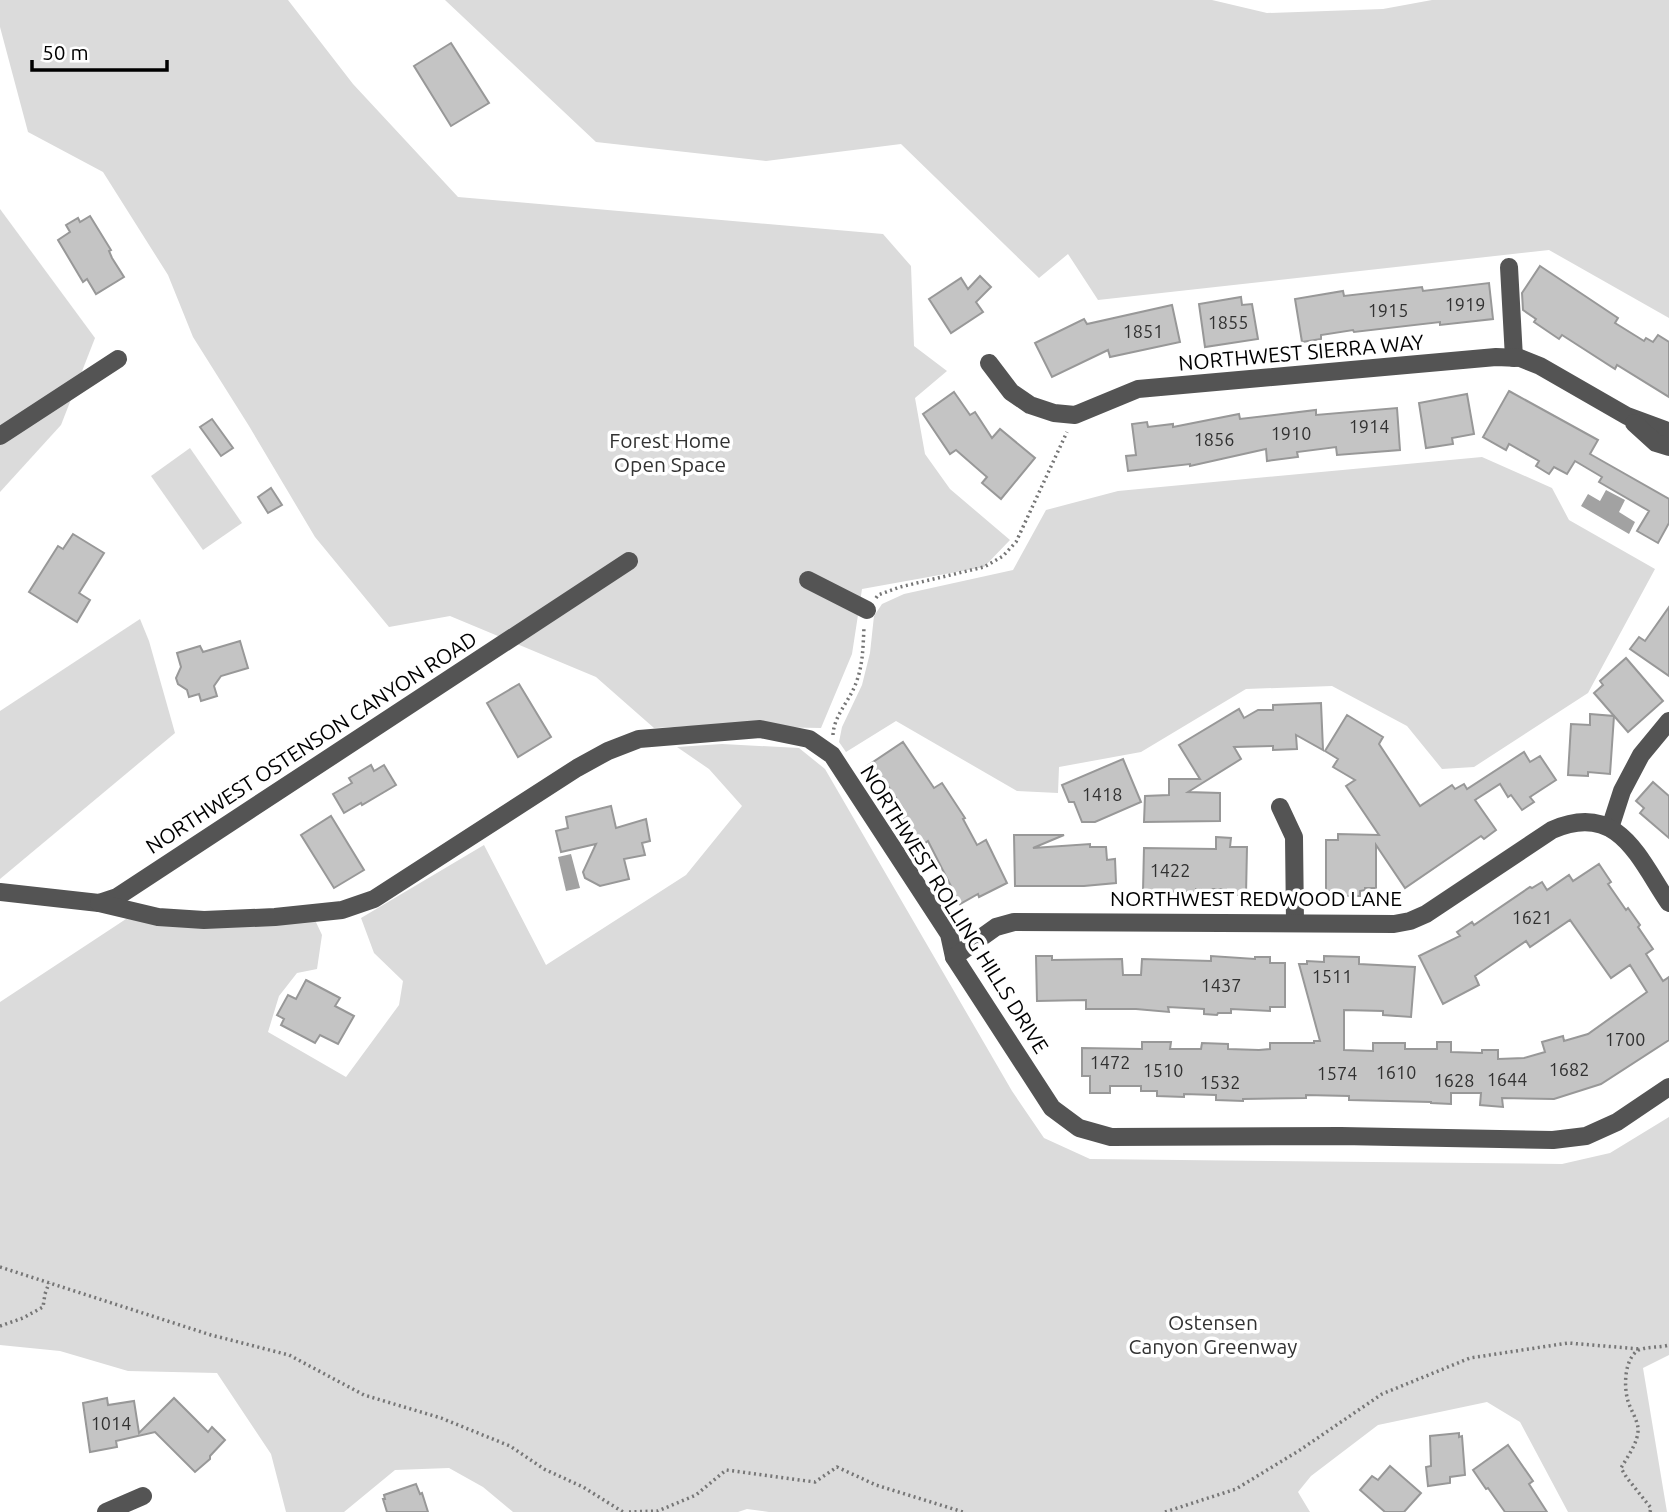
<svg xmlns="http://www.w3.org/2000/svg" width="1669" height="1512" font-family="Ubuntu,sans-serif">
<style>
.green{fill:#dbdbdb}
.water{fill:#a2a2a2}
.building{fill:#c4c4c4;stroke:#989898;stroke-width:2}
.lines{fill:none;stroke-linecap:round;stroke-linejoin:round}
.path{stroke:#767676;stroke-width:3.5;stroke-dasharray:2 3.5;stroke-linecap:butt}
.minor{stroke:#545454;stroke-width:18}
.labels{text-anchor:middle;dominant-baseline:central;stroke-width:7;stroke-linejoin:round;paint-order:stroke}
.number-label{font-size:18px;fill:#313131}
.street-label{font-size:21px;fill:#000;stroke:#fff}
.park-label{font-size:21px;fill:#323232;stroke:#fff}
</style>
<rect width="100%" height="100%" fill="#fff"/>
<g class="green">
<polygon points="0,0 288,0 353,84 458,197 883,234 911,266 914,346 947,371 915,398 925,454 950,489 1010,540 984,567 862,589 852,654 821,728 692,726 654,728 596,677 450,616 389,627 315,537 249,426 193,337 168,275 103,172 28,132 0,27"/>
<polygon points="445,0 1212,0 1267,13 1383,9 1432,0 1669,0 1669,318 1549,250 1098,300 1068,254 1039,278 901,144 766,161 596,142"/>
<polygon points="0,209 95,338 61,425 0,492"/>
<polygon points="190,448 242,523 203,550 151,476"/>
<polygon points="1482,457 1552,488 1569,520 1655,569 1588,693 1474,767 1442,769 1407,726 1332,686 1246,689 1141,752 1059,767 1058,793 1017,791 896,721 846,752 839,742 842,727 862,685 870,653 874,616 882,604 904,594 1013,570 1046,510 1118,491"/>
<polygon points="140,619 149,641 175,733 0,879 0,711"/>
<polygon points="722,744 799,748 825,769 1012,1091 1044,1138 1090,1159 1562,1164 1610,1153 1669,1117 1669,1355 1643,1368 1667,1512 1568,1512 1520,1422 1487,1402 1378,1425 1311,1476 1298,1492 1310,1512 769,1512 747,1509 738,1512 513,1512 483,1487 449,1468 395,1470 344,1512 286,1512 271,1454 217,1373 128,1371 60,1351 0,1345 0,1002 126,919 220,927 315,920 322,935 317,969 297,973 279,996 268,1032 346,1077 399,1005 403,981 374,953 361,918 484,845 546,965 686,875 742,806 709,769 677,747"/>
</g>
<g class="water">
<polygon points="1606,490 1625,500 1619,512 1635,522 1629,534 1581,506 1588,494 1600,501"/>
<polygon points="571,854 580,888 566,891 558,857"/>
</g>
<g class="building">
<polygon points="451,43 489,103 451,126 414,66"/>
<polygon points="90,216 111,250 109,251 112,258 124,277 96,294 87,279 83,282 58,240 70,232 66,225 78,218 80,222"/>
<polygon points="1540,266 1618,318 1615,323 1644,341 1646,338 1653,342 1658,335 1669,342 1669,397 1617,365 1615,369 1562,335 1559,339 1534,322 1536,319 1523,310 1522,293"/>
<polygon points="980,276 991,287 976,302 983,312 951,333 929,299 961,278 968,289"/>
<polygon points="1489,283 1493,319 1440,325 1440,322 1354,332 1353,330 1321,335 1321,339 1302,342 1295,299 1343,291 1344,296 1422,287 1423,291"/>
<polygon points="1241,297 1242,305 1252,304 1258,339 1205,347 1199,304"/>
<polygon points="1172,305 1180,342 1110,357 1108,350 1052,377 1035,343 1084,319 1087,324"/>
<polygon points="1509,391 1598,440 1590,454 1669,499 1669,523 1658,543 1637,531 1649,511 1599,482 1602,477 1575,461 1567,474 1554,467 1549,474 1536,466 1539,461 1509,444 1506,450 1483,437"/>
<polygon points="954,392 970,415 975,412 992,438 1000,429 1035,458 1001,499 982,483 987,477 956,450 950,454 923,414"/>
<polygon points="1467,394 1474,434 1452,438 1453,444 1426,448 1419,403"/>
<polygon points="1397,408 1400,450 1337,455 1336,447 1297,452 1298,457 1267,461 1266,449 1190,466 1190,464 1128,471 1126,456 1136,455 1132,424 1147,422 1148,427 1173,424 1173,427 1239,414 1240,419 1316,410 1316,415"/>
<polygon points="212,419 233,448 221,456 200,427"/>
<polygon points="271,488 282,505 268,513 258,497"/>
<polygon points="73,534 104,553 79,593 90,600 77,622 29,592 58,546 63,549"/>
<polygon points="1669,607 1669,676 1630,649 1639,637 1645,641"/>
<polygon points="240,641 248,668 221,676 214,686 217,696 201,701 199,694 189,697 187,690 178,684 176,678 181,667 177,653 200,646 203,652"/>
<polygon points="1626,658 1663,701 1628,732 1594,693 1603,685 1600,681"/>
<polygon points="519,684 551,737 518,757 487,703"/>
<polygon points="1321,703 1323,750 1296,735 1297,749 1273,750 1273,746 1234,747 1241,759 1188,792 1220,793 1220,821 1144,822 1145,796 1169,795 1169,779 1200,779 1179,745 1239,709 1244,718 1258,710 1273,710 1273,705"/>
<polygon points="1590,714 1614,716 1610,774 1588,772 1588,776 1568,775 1571,724 1590,725"/>
<polygon points="1347,715 1383,737 1379,744 1420,806 1452,785 1455,789 1464,784 1467,789 1524,752 1530,762 1540,756 1556,780 1530,797 1534,802 1522,810 1511,795 1508,797 1500,784 1475,800 1496,830 1484,839 1481,836 1405,888 1376,845 1376,888 1365,888 1365,890 1360,891 1360,896 1339,896 1339,891 1326,891 1326,840 1338,840 1338,834 1379,835 1346,786 1355,780 1333,767 1338,759 1325,751"/>
<polygon points="903,742 934,788 942,783 965,818 963,819 977,845 986,840 1007,883 979,897 978,894 960,904 928,841 921,846 899,810 903,808 884,780 879,783 867,766"/>
<polygon points="1123,759 1141,802 1095,822 1082,822 1074,802 1069,802 1062,785"/>
<polygon points="371,765 374,771 384,765 396,785 362,805 361,803 344,813 333,794 352,783 349,778"/>
<polygon points="1653,782 1669,796 1669,838 1640,813 1644,808 1636,801"/>
<polygon points="611,806 616,828 646,819 650,841 642,843 645,855 624,859 629,879 600,886 585,878 583,872 596,844 561,852 556,831 568,828 566,817"/>
<polygon points="331,816 364,870 334,888 301,835"/>
<polygon points="1014,835 1064,835 1033,848 1090,844 1090,847 1106,847 1107,860 1115,859 1116,883 1084,886 1015,886"/>
<polygon points="1216,837 1231,838 1230,847 1247,847 1246,895 1226,895 1226,889 1196,889 1196,892 1143,891 1144,848 1216,849"/>
<polygon points="1599,864 1611,882 1608,884 1626,910 1628,908 1640,925 1638,927 1653,949 1646,954 1663,981 1669,977 1669,1040 1601,1084 1554,1099 1502,1098 1503,1107 1480,1105 1481,1093 1451,1093 1451,1104 1431,1103 1431,1102 1349,1100 1349,1096 1306,1095 1306,1098 1243,1099 1243,1101 1216,1100 1216,1095 1184,1094 1184,1097 1157,1096 1157,1091 1141,1091 1141,1086 1110,1086 1110,1093 1090,1093 1090,1076 1082,1076 1082,1048 1142,1049 1142,1042 1171,1042 1170,1049 1201,1049 1202,1043 1228,1044 1228,1049 1259,1050 1270,1049 1270,1043 1314,1043 1314,1041 1320,1041 1299,964 1307,964 1307,961 1324,962 1324,956 1359,957 1359,964 1415,967 1411,1017 1383,1015 1383,1011 1344,1010 1344,1050 1373,1051 1373,1043 1405,1043 1405,1049 1437,1049 1437,1042 1451,1042 1451,1052 1482,1053 1482,1050 1498,1050 1498,1059 1524,1058 1545,1052 1542,1042 1563,1036 1564,1041 1588,1034 1647,992 1630,965 1611,978 1570,920 1530,947 1526,941 1475,976 1479,985 1443,1004 1419,956 1460,936 1457,932 1472,922 1474,925 1530,887 1532,888 1542,882 1547,890 1569,875 1573,881"/>
<polygon points="1036,956 1052,956 1052,960 1122,959 1123,975 1141,975 1142,959 1211,961 1211,956 1255,959 1255,957 1270,957 1270,963 1285,963 1285,1007 1270,1007 1270,1011 1231,1009 1231,1013 1218,1013 1217,1015 1204,1014 1204,1009 1168,1007 1169,1012 1136,1009 1086,1009 1086,1000 1037,1001"/>
<polygon points="306,980 340,998 335,1006 354,1016 338,1044 320,1035 315,1043 281,1025 284,1019 277,1015 288,995 296,999"/>
<polygon points="107,1398 108,1405 134,1401 139,1433 174,1398 208,1432 212,1427 225,1440 210,1456 210,1459 195,1472 155,1432 116,1441 117,1447 90,1452 83,1403"/>
<polygon points="1459,1433 1459,1437 1462,1436 1465,1475 1450,1477 1450,1483 1428,1486 1426,1467 1431,1466 1430,1436"/>
<polygon points="1508,1445 1533,1481 1529,1484 1547,1512 1505,1512 1488,1488 1486,1489 1473,1470"/>
<polygon points="1390,1466 1421,1493 1404,1512 1385,1512 1360,1490 1372,1476 1378,1480"/>
<polygon points="416,1484 420,1494 422,1493 428,1512 387,1512 383,1499 385,1499 384,1495"/>
</g>
<g class="lines">
<g class="path">
<polyline points="876,598 878,595 900,587 984,567 1003,556 1016,542 1067,432"/>
<path d="M833 735C834 715 849 702 856 683 863 665 863 647 864 627"/>
<polyline points="0,1267 211,1335 289,1355 364,1395 441,1418 510,1446 544,1469 583,1487 623,1512"/>
<polyline points="0,1326 23,1318 43,1307 45,1294 49,1283"/>
<polyline points="629,1512 658,1511 696,1495 726,1470 815,1482 837,1467 876,1485 963,1512"/>
<polyline points="1165,1512 1236,1489 1300,1450 1382,1394 1470,1358 1568,1343 1640,1349"/>
<path d="M1650 1512 1651 1508 1627 1478 1621 1468C1628 1456 1639 1441 1638 1428 1637 1418 1629 1408 1627 1397 1624 1384 1625 1360 1637 1351 1646 1346 1659 1348 1669 1345"/>
</g>
<g class="minor">
<polyline points="1509,267 1514,358"/>
<polyline points="989,363 1011,392 1030,405 1054,413 1075,415 1138,389 1496,357 1520,358 1540,366 1627,416 1665,430 1669,433"/>
<polyline points="1634,423 1656,443 1669,447"/>
<polyline points="0,436 118,359"/>
<polyline points="808,580 867,610"/>
<polyline points="1280,807 1294,837 1295,923"/>
<polyline points="1610,828 1622,791 1641,755 1669,721"/>
<polyline points="0,892 99,903 117,897 629,561"/>
<polyline points="99,903 158,917 204,920 275,917 342,910 374,899 577,768 608,751 639,739 760,729 809,739 832,755 949,934 954,957 1052,1108 1079,1128 1111,1137 1341,1136 1553,1140 1586,1136 1617,1122 1669,1087"/>
<path d="M954 957 996 927 1014 922 1394 924 1410 921 1426 914 1552 830C1618 801 1638 857 1669 903"/>
<polyline points="106,1512 143,1496"/>
</g>
</g>
<g class="labels">
<g class="number-label">
<text x="1465" y="304">1919</text>
<text x="1388" y="310">1915</text>
<text x="1228" y="322">1855</text>
<text x="1143" y="331">1851</text>
<text x="1369" y="426">1914</text>
<text x="1291" y="433">1910</text>
<text x="1214" y="439">1856</text>
<text x="1102" y="794">1418</text>
<text x="1170" y="870">1422</text>
<text x="1532" y="917">1621</text>
<text x="1332" y="976">1511</text>
<text x="1221" y="985">1437</text>
<text x="1625" y="1039">1700</text>
<text x="1110" y="1062">1472</text>
<text x="1569" y="1069">1682</text>
<text x="1163" y="1070">1510</text>
<text x="1396" y="1072">1610</text>
<text x="1337" y="1073">1574</text>
<text x="1507" y="1079">1644</text>
<text x="1454" y="1080">1628</text>
<text x="1220" y="1082">1532</text>
<text x="111" y="1423">1014</text>
</g>
<g class="street-label">
<text transform="translate(1301 352) rotate(-5)">NORTHWEST SIERRA WAY</text>
<text transform="translate(311 742) rotate(-33)">NORTHWEST OSTENSON CANYON ROAD</text>
<text x="1256" y="898">NORTHWEST REDWOOD LANE</text>
<text transform="translate(955 909) rotate(58)">NORTHWEST ROLLING HILLS DRIVE</text>
</g>
<g class="park-label">
<text x="670" y="440">Forest Home<tspan x="670" dy="24">Open Space</tspan></text>
<text x="1213" y="1322">Ostensen<tspan x="1213" dy="24">Canyon Greenway</tspan></text>
</g>
</g>
<path d="M32 60v10h135v-10" fill="none" stroke="#000000" stroke-width="3.5"/>
<text x="42" y="60" font-size="21" fill="#000000" stroke="#ffffff" stroke-width="5" paint-order="stroke">50 m</text>
</svg>
